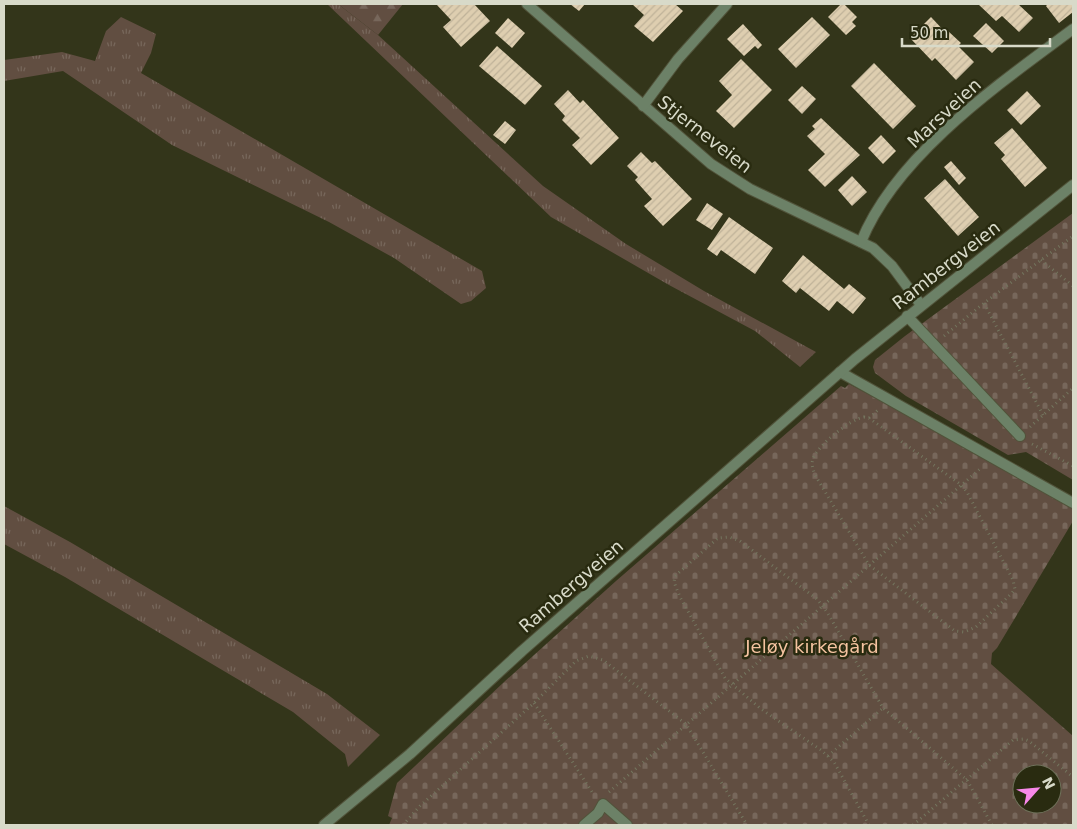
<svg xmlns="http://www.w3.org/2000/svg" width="1077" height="829" font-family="'DejaVu Sans',sans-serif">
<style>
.grass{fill:url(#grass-tufts)}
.forest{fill:url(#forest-firs)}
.cemetery{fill:url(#cemetery-stones);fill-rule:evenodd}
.building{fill:url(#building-hatch)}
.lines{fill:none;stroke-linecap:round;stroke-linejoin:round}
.lane-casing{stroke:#51533a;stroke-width:12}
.street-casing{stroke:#51533a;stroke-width:12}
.path{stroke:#74765f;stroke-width:3;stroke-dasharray:1 4;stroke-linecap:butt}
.lane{stroke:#6c8167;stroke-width:10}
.street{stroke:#6c8167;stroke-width:10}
.labels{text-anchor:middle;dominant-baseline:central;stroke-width:5;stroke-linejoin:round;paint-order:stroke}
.street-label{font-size:18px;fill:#d8dac9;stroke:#292b10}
.park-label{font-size:18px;fill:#f5c3a0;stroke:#292b10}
</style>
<defs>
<pattern id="grass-tufts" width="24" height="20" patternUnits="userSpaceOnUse" patternTransform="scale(1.25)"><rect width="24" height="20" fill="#614e41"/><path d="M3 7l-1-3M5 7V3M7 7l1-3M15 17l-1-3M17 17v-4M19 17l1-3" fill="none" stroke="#77675b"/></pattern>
<pattern id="forest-firs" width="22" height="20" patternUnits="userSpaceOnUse" patternTransform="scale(1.25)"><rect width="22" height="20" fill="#614e41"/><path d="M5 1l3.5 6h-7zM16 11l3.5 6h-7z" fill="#77675b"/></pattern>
<pattern id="cemetery-stones" width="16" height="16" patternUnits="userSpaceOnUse" patternTransform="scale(1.25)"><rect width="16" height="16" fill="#614e41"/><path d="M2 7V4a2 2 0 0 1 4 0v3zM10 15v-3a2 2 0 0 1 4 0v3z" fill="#77675b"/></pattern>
<pattern id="building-hatch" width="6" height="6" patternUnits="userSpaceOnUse" patternTransform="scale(1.25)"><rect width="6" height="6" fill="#deceb0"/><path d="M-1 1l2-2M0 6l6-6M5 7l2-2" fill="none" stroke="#bfb299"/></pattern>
</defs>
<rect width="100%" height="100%" fill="#33351a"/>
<g class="grass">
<polygon points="327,4 338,4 378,35 543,186 626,244 704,291 816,352 800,367 755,331 669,285 551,217"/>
<polygon points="121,17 156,34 151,53 141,73 482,271 486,288 471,301 461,304 394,258 329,222 172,145 63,71 4,81 4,60 62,52 95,61 106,31"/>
<polygon points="4,506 70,542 327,694 380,735 348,767 345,754 293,712 65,577 4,544"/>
</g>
<polygon class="forest" points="338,4 403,4 378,35"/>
<g class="cemetery">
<polygon points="1073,213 1073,480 1026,452 1008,455 906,396 875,373 873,367 875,360 905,336"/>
<path d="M849 384 981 454 1073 507V521L997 648 992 653 991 664 1073 736V825H389L392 818 388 816 397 783 504 682 616 581 841 386 845 388ZM1022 774H1052V804H1022Z"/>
</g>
<g class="building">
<polygon points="436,4 474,4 490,21 461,47 443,27 451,20"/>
<polygon points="570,4 585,4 579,11"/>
<polygon points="632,4 675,4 683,11 653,42 634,26 644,15"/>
<polygon points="841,4 844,4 857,17 852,22 856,26 846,35 828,17"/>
<polygon points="978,4 1018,4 1033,18 1019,32 1002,16 996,21"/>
<polygon points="1048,4 1073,4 1073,12 1059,23 1046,6"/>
<polygon points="812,17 830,35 796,68 778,49"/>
<polygon points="931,17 946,33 948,31 961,43 958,46 974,62 956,80 935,58 932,61 910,38"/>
<polygon points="508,18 525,33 512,48 495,33"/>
<polygon points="986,23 1004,41 992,53 973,36"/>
<polygon points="743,24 762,45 758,49 755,46 744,56 727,39"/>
<polygon points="497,46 542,86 525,105 479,66"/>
<polygon points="741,59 772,90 734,128 716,111 732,95 719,81"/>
<polygon points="874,63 916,106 893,129 851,86"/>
<polygon points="802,86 816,99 802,114 788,100"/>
<polygon points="568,90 580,103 583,100 619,138 591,165 572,145 580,138 562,120 565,116 554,104"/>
<polygon points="1027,91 1041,106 1021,125 1007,110"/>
<polygon points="821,118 860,155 825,187 808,170 825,154 807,136 815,129 812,126"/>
<polygon points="505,121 516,130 505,144 493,135"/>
<polygon points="1012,128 1047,168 1025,187 1001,159 1005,155 994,143"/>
<polygon points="881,135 896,151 883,164 868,148"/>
<polygon points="641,152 652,163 655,161 692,199 663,226 644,206 652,199 635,180 638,177 627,166"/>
<polygon points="951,161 966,178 959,185 944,167"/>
<polygon points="852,176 867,192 852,206 838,190"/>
<polygon points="945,179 979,217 958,236 924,198"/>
<polygon points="707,203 723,214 712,230 696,220"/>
<polygon points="729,217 773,248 755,274 721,250 717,256 707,249"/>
<polygon points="803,255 844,289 849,284 866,298 853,314 837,301 829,311 800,288 796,293 782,281"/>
</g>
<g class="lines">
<g class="lane-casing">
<g id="lane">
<polyline points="907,316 1020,436"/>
<polyline points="584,825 598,813 603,804 627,825"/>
</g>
</g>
<g class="street-casing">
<g id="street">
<polyline points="527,4 711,164 750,189 873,248 892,266 921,305"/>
<polyline points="643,106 678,59 727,4"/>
<path d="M861 242C896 155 999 84 1073 29"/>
<polyline points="840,372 1073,503"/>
<polyline points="324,825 410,754 522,651 855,359 1073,185"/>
</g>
</g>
<g class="path">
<polyline points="1041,260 1073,286"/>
<polyline points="944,336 984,303"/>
<polyline points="1043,415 984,303 1073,236"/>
<path d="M864 417 869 418 960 484 967 492 1013 580 1015 589 1012 593 976 627 964 632 955 631 869 565 815 475C813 469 811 465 813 459 817 446 850 419 864 417Z"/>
<polyline points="869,418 878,410"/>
<polyline points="1030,427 1073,388"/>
<polyline points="1032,444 1073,466"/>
<polyline points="534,703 594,795"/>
<polyline points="828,756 883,708"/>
<polyline points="609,792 981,468"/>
<polyline points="403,825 420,806 534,703 576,661 589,656 603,660 686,724 747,825"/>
<polyline points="869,825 834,762 821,750 761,709 725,678 680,597 674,582 675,576 718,538 729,537 740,541 817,599 827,612 883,708 967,780 992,825"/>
<polyline points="913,825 1013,740 1024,739 1029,741 1073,777"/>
</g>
<use href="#lane" class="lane"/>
<use href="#street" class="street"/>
</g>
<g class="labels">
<g class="street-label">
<text transform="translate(944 113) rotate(-43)">Marsveien</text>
<text transform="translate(705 134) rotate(38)">Stjerneveien</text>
<text transform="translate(946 265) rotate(-38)">Rambergveien</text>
<text transform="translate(571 586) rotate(-41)">Rambergveien</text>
</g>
<g class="park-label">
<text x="812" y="646">Jeløy kirkegård</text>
</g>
</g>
<rect width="1077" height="829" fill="none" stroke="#d8dac9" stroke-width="10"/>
<g transform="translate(1037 789) rotate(63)"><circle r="24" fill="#292b10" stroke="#6f715a"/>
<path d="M0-4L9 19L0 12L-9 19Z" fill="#f888ea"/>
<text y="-8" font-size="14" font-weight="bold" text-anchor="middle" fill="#d8dac9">N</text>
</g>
<path d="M902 38v8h148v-8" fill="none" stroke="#d8dac9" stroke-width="2.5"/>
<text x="910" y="38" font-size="15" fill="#d8dac9" stroke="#292b10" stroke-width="4" paint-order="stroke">50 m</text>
</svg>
